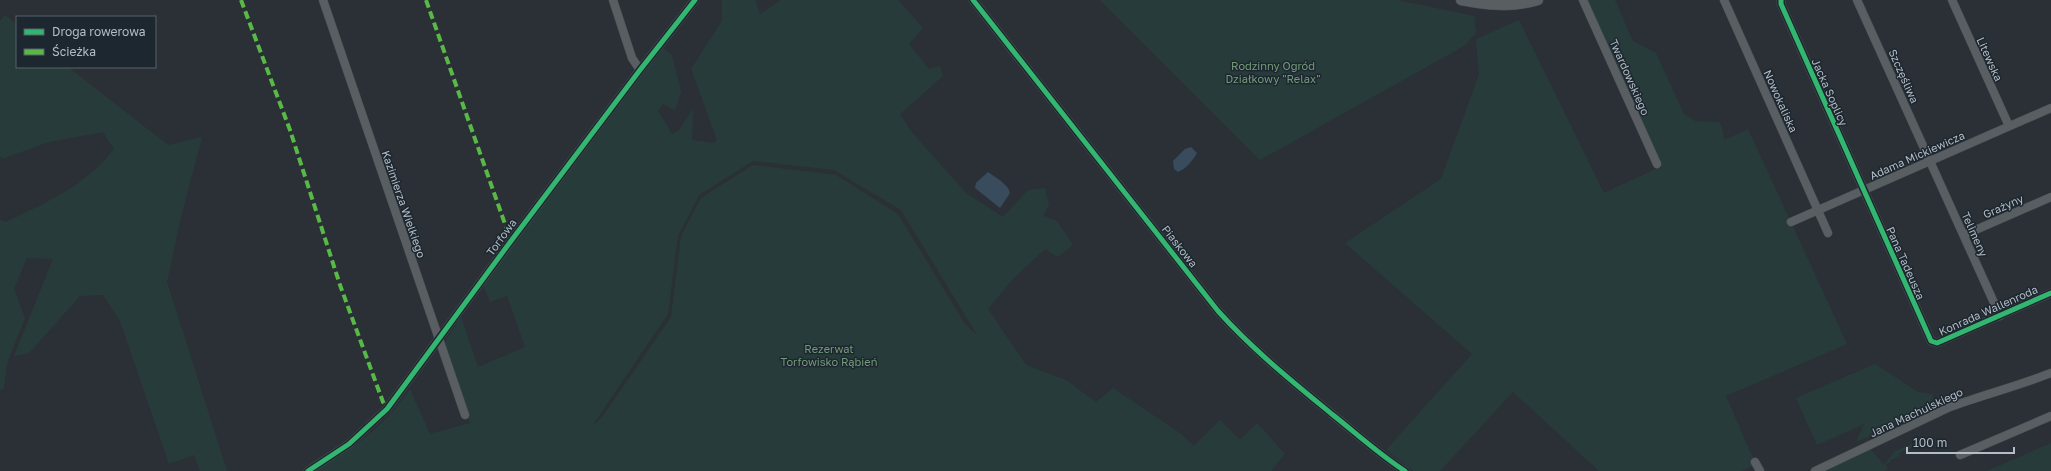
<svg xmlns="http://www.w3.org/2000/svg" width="2051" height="471" font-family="'Golos Text',sans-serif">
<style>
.green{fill:#283b3b;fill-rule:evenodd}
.water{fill:#394c5e}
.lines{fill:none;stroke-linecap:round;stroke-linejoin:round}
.minor-casing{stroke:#484c50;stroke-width:9}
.tertiary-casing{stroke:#484c50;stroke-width:11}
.minor{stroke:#595e63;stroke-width:8}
.tertiary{stroke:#595e63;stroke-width:10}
.quiet{stroke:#58b947;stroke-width:4;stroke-dasharray:8 4;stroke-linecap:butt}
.cycleway-casing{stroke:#1d272f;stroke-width:8}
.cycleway{stroke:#33b770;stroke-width:5}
.labels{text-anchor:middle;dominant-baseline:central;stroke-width:3;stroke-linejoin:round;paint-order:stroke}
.street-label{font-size:11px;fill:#b4bdc6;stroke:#1d272f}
.park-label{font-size:11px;fill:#739a79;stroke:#1d272f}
</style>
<rect width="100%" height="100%" fill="#2a3035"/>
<g class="green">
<path d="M722 0H755L760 14 781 0H898L923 28 909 44 929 69 940 66 943 76 900 114 911 131 966 193 1003 217 1028 190 1045 188 1049 205 1043 216 1057 221 1073 245 1058 257 1045 249 1013 279 988 309 1026 365 1066 380 1096 402 1113 388 1180 433 1194 446 1220 420 1240 440 1257 423 1285 454 1271 471H315C355 447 383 428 410 389L430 434 470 423 444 343 461 317 478 367 525 347 507 296 490 302 483 285 663 48 672 55 681 92 675 110 663 104 658 111 672 134 679 130 693 109 692 140 714 143 717 140 691 69 722 21ZM753 161 834 170 901 210 977 335 965 324 898 214 836 175 753 165 701 198 681 236 671 317 603 416 592 426 668 314 678 236 699 195Z"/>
<polygon points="1100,0 1397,0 1474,16 1476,33 1464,46 1260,160"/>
<path d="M1586 0H1615L1633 41 1656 53 1684 114 1695 121 1719 122 1722 127 1724 140 1748 129 1847 344 1726 396C1736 418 1744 440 1755 462L1754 465 1742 471H1599L1513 392 1440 471H1413L1386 450 1472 354 1345 243 1441 179 1479 74 1476 39 1519 20 1604 193 1662 166Z"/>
<path d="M5 15 17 25V67H68L168 145 202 137 180 221 167 282 227 471H200L194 455 169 464 120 321 103 295 80 296 29 353 14 356 53 259 27 258 14 289 25 318 7 363 4 388 0 390V220L6 222C45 203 87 185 114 149L103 132 49 142 2 159 0 156V21Z"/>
<polygon points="1875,364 1918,392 1933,394 1932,405 1930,410 1856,442 1864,424 1817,445 1796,398"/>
<polygon points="1932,436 1933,438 1899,453 1900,456 1890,460 1891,462 1886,464 1888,469 1884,471 1815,471 1868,446 1884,465 1895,451"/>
<polygon points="2051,443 2051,471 1987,471"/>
</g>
<g class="water">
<path d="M1191 147 1197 153C1193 160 1186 169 1178 172L1174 169 1173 161 1185 149Z"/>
<polygon points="988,172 1001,181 1008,188 1010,193 1000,208 975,188 976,183"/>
</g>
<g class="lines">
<g class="minor-casing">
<g id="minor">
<polyline points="323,0 465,415"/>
<polyline points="613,0 632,58 640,70"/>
<path d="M973 0 1218 311C1253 350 1293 382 1333 415 1357 434 1380 455 1405 471"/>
<polyline points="1583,0 1657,164"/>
<polyline points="1724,0 1828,233"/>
<polyline points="1781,0 1781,4 1931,341 1937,343 2051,293"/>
<polyline points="1857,0 2000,316"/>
<polyline points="1952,0 2009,126"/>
<polyline points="1791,222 2051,108"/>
<polyline points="1964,235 2051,197"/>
<polyline points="1960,455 2051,416"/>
<polyline points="1755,462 1760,471"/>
<polyline points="308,471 349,444 387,409 511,241 640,70 695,0"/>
<path d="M1815 471 1950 407C1983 395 2018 386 2051 373"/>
</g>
</g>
<g class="tertiary-casing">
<path id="tertiary" d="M1461 0C1487 5 1512 8 1538 0"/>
</g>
<use href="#minor" class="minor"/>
<use href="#tertiary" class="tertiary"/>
<g class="quiet">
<polyline points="241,0 290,130 340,285 383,402 387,409"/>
<polyline points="426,0 511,241"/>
</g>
<g class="cycleway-casing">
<g id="cycleway">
<path d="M973 0 1218 311C1253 350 1293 382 1333 415 1357 434 1380 455 1405 471"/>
<polyline points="1781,0 1781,4 1931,341 1937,343 2051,293"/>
<polyline points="308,471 349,444 387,409 511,241 640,70 695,0"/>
</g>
</g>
<use href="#cycleway" class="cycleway"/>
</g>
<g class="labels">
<g class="street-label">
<text transform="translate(1990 59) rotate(66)">Litewska</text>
<text transform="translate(1904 76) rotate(66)">Szczęśliwa</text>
<text transform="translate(1630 77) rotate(66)">Twardowskiego</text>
<text transform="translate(1830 92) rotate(66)">Jacka Soplicy</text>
<text transform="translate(1781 101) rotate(66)">Nowokaliska</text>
<text transform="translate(1917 155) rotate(-24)">Adama Mickiewicza</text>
<text transform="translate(404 204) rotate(71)">Kazimierza Wielkiego</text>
<text transform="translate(2003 206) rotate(-24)">Grażyny</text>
<text transform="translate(1975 234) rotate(66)">Telimeny</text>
<text transform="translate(501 237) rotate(-54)">Torfowa</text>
<text transform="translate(1180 246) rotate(52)">Piaskowa</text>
<text transform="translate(1906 263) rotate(66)">Pana Tadeusza</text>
<text transform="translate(1988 310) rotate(-24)">Konrada Wallenroda</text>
<text transform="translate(1916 412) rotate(-25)">Jana Machulskiego</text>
</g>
<g class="park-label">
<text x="1273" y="65">Rodzinny Ogród<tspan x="1273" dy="13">Działkowy "Relax"</tspan></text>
<text x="829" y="348">Rezerwat<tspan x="829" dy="13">Torfowisko Rąbień</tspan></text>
</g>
</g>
<rect x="16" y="16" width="140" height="52" fill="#1d272f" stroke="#59636b"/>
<rect x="24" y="29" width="20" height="6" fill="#33b770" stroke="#59636b"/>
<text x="52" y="36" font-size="12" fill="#b4bdc6">Droga rowerowa</text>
<rect x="24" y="49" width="20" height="6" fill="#58b947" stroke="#59636b"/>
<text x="52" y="56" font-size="12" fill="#b4bdc6">Ścieżka</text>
<path d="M1907 447v6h107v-6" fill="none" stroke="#b4bdc6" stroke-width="2"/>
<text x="1913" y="447" font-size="12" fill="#b4bdc6" stroke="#1d272f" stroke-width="3" paint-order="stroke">100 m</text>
</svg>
